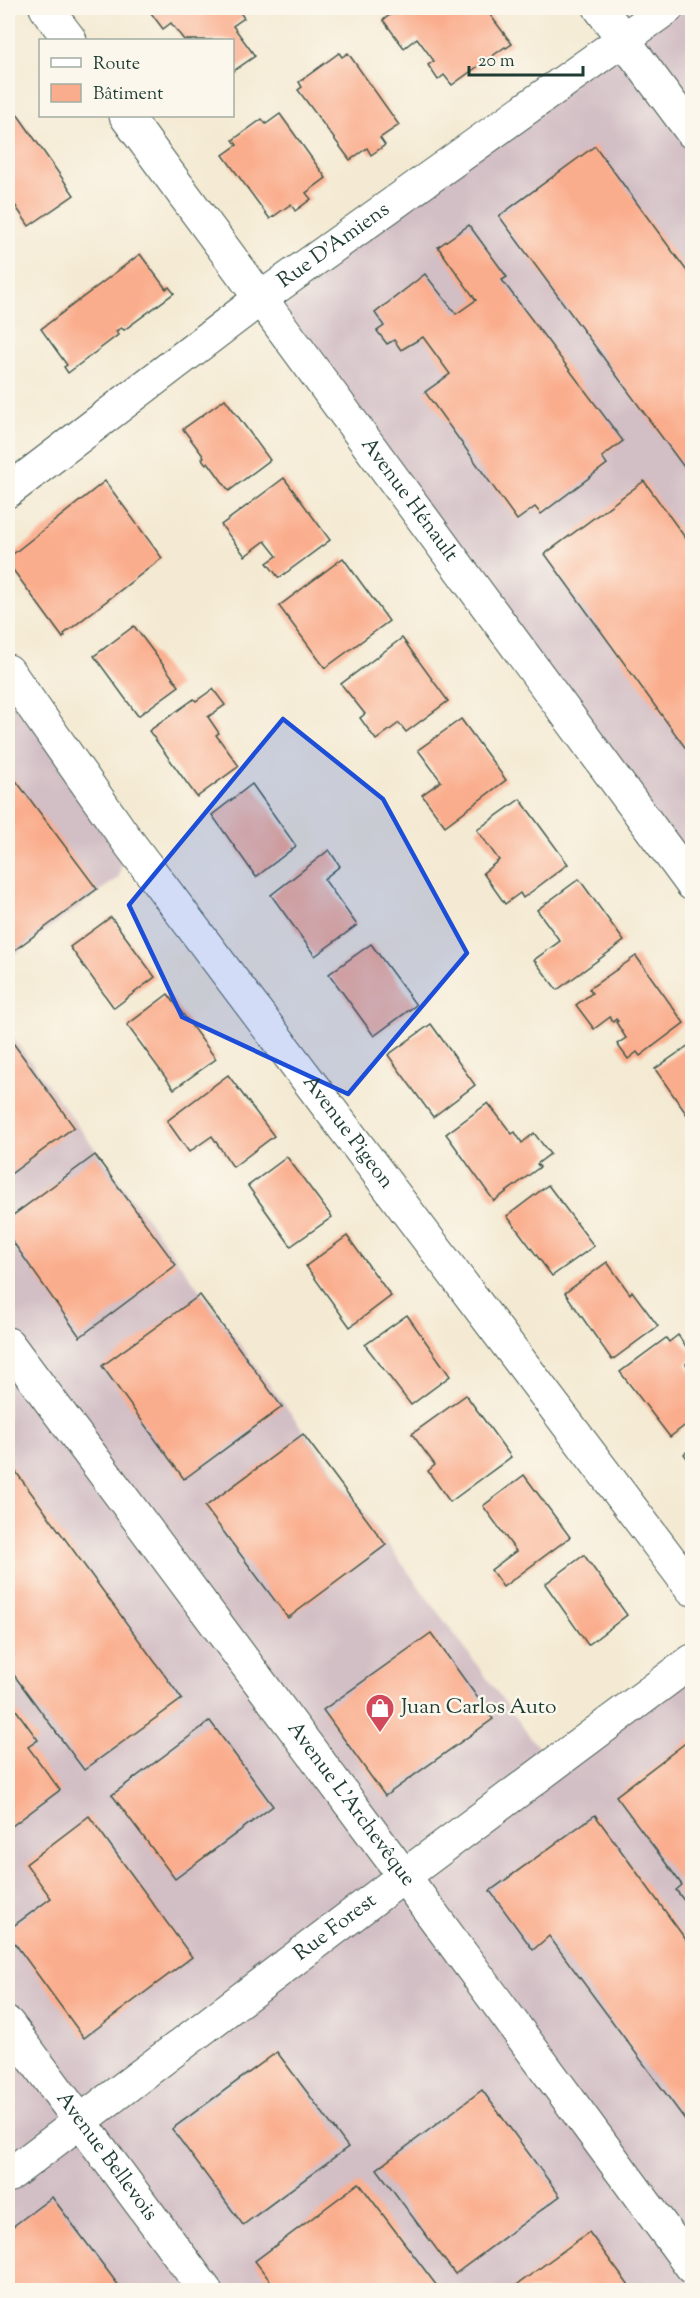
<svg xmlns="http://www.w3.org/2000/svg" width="700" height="2298" font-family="'Sorts Mill Goudy',serif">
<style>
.industrial{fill:#d2bec5}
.building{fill:#faad8d}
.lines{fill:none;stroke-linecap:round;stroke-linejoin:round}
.minor-casing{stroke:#3f574c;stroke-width:35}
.minor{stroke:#fff;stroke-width:33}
.marked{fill:#1d4ed8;fill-opacity:0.2;stroke:#1d4ed8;stroke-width:4.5;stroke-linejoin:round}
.labels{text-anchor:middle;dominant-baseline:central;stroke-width:5;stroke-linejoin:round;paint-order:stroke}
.street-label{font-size:21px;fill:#1f3d34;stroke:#fbf7ec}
.poi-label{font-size:21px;fill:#1f3d34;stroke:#fbf7ec;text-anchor:start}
</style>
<rect width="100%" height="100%" fill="#fbf7ec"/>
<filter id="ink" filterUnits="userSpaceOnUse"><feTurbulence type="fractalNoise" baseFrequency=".0167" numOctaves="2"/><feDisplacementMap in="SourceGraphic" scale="12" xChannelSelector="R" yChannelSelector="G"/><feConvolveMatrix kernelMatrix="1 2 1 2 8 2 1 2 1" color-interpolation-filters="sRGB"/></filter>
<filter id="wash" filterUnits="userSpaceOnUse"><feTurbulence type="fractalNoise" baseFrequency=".008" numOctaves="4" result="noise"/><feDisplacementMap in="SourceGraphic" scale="24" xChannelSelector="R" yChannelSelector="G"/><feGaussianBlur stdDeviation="1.35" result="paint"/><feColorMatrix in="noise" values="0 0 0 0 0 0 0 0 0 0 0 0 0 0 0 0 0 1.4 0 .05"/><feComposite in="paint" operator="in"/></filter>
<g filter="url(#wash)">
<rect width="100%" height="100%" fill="#f4ead3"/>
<g class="industrial">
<polygon points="667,8 692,8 692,884 261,298"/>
<polygon points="8,671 126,839 119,877 8,959"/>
<polygon points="8,1031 551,1765 692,1661 692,2290 8,2290"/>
</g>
<g id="blocks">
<g class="building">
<polygon points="159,8 237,8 244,18 233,26 255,56 232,72 232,40 184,40 171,23 163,29 151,13"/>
<polygon points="395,8 485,8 512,44 506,48 505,47 452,85 444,75 438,80 428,65 434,61 417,38 404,48 383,20 397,10"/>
<polygon points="339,53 342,57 348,53 399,125 380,138 385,145 371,155 367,148 350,160 298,90 302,87 299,82"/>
<polygon points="8,101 74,195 29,226 8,195"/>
<polygon points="280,114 326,178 306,193 311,199 295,211 291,204 270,219 223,155 237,145 233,140 262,119 266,124"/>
<polygon points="595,146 692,278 692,478 499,216"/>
<polygon points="469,225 507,277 502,280 623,441 602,457 607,464 541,514 535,507 517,520 425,392 450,374 423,337 401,350 394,340 387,344 377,331 384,326 375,313 425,274 456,314 476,300 438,247"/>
<polygon points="140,254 166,289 169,287 174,293 124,330 121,328 116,331 118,335 68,373 64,367 67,365 41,329"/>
<polygon points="225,399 270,460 229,491 208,462 206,464 202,459 204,457 183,429"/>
<polygon points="284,478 330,540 279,578 267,563 277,556 265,541 245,556 221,525"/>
<polygon points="105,481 162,558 64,634 65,636 63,638 8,563 8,558"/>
<polygon points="644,481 692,547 692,757 545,554"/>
<polygon points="343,558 389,621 325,668 279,606"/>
<polygon points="134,626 179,686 138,716 94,656"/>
<polygon points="402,638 448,701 406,732 399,723 376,740 360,718 365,714 341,684"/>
<polygon points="213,689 225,705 208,717 219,733 216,735 239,766 197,797 149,731 194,699 196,701"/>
<polygon points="461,719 506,780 445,826 422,795 441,781 418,750"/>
<polygon points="8,770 97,889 8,955"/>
<polygon points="252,784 296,846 256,877 212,815"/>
<polygon points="520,799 568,864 523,898 520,893 505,904 483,873 499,860 477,830"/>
<polygon points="329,850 340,866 324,879 357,925 315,956 271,895"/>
<polygon points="579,879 624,941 557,990 534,960 560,941 537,910"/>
<polygon points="111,917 155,977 114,1008 70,947"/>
<polygon points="371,944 416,1005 374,1036 329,974"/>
<polygon points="636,956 684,1023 640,1056 637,1052 628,1059 617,1044 626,1038 616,1022 618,1021 616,1019 613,1022 610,1017 594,1029 576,1005 592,993 589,989"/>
<polygon points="168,994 216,1059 174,1089 127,1025"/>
<polygon points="431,1024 475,1085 433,1117 388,1055"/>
<polygon points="8,1036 74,1127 8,1176"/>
<polygon points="692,1043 692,1122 655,1069"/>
<polygon points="228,1075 274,1136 233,1167 212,1136 189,1152 167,1121"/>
<polygon points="488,1103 512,1134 515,1132 522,1143 534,1133 550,1154 537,1164 540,1167 494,1201 446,1134"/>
<polygon points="95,1155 176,1265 80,1337 8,1235 8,1219"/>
<polygon points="287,1157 332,1217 291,1246 248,1186"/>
<polygon points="548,1185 594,1246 552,1276 507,1216"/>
<polygon points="347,1236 391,1296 350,1327 306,1266"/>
<polygon points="607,1262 630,1294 632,1291 658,1326 612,1360 565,1293"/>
<polygon points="200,1295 282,1407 184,1479 102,1366"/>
<polygon points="407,1315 450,1376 411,1405 365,1345"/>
<polygon points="678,1335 692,1355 692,1359 686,1364 692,1373 692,1420 670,1437 620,1372 666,1338 669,1342"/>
<polygon points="466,1395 511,1457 450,1502 428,1471 435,1465 412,1434"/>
<polygon points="303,1434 386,1545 288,1618 205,1507"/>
<polygon points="692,1448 692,1465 684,1454"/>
<polygon points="8,1461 182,1699 84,1770 8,1667"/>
<polygon points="524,1475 570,1537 503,1587 491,1570 516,1551 483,1506"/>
<polygon points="584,1555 627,1615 588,1645 545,1584"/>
<polygon points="431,1633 493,1719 385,1796 323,1710"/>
<polygon points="8,1699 38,1740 28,1747 60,1790 8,1829"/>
<polygon points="210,1721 273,1806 175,1879 112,1795"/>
<polygon points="692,1738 692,1911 676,1890 682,1885 616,1796"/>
<polygon points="595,1815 692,1948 692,2129 549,1936 533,1950 490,1891"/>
<polygon points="89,1816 192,1957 84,2038 8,1934 8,1930 51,1898 26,1864"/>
<polygon points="277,2052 348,2147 243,2225 172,2129"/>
<polygon points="482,2090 560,2196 455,2274 377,2169"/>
<polygon points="359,2183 440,2290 277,2290 255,2261"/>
<polygon points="52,2197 122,2290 8,2290 8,2230"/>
<polygon points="589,2232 632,2290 510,2290"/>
</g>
</g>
</g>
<g filter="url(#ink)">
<use href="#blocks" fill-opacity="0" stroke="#3f574c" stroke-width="1.5"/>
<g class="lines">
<g class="minor-casing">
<g id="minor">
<polyline points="46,8 70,40"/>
<polyline points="600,8 692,132"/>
<path id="s1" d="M126 116 692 884"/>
<path id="s2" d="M8 491 261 298 667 8"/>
<path id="s3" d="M8 671 126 839 692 1589"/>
<path id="s4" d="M8 1344 404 1876 692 2267"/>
<path id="s5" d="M8 2024 205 2290"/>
<path id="s6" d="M8 2176 404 1876 692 1661"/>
</g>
</g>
<use href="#minor" class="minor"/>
</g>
</g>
<path class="marked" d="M283 719 383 799 467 953 348 1094 182 1017 129 905Z"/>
<defs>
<g id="shop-pin" transform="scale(1.5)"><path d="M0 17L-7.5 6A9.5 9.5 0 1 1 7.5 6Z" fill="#d1495b" stroke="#fbf7ec"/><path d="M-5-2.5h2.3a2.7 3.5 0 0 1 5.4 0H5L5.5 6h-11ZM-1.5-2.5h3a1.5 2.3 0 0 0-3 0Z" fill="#fff"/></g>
</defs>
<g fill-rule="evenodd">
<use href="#shop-pin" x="380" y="1708"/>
</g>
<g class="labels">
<g class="street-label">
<text stroke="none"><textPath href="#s2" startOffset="408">Rue D'Amiens</textPath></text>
<text stroke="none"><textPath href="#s1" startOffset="477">Avenue Hénault</textPath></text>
<text stroke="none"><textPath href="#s3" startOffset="573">Avenue Pigeon</textPath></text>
<text stroke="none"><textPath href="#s4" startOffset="574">Avenue L'Archevêque</textPath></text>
<text stroke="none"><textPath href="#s6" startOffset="411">Rue Forest</textPath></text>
<text stroke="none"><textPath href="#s5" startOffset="165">Avenue Bellevois</textPath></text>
</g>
<g class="poi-label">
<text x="401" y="1708">Juan Carlos Auto</text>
</g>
</g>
<rect width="700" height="2298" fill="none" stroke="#fbf7ec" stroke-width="30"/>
<rect x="39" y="39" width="195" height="78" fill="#fbf7ec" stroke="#a3ada2" stroke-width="1.5"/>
<rect x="51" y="58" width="30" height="9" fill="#ffffff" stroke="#a3ada2" stroke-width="1.5"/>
<text x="93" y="69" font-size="18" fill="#1f3d34">Route</text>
<rect x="51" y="84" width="30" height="18" fill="#faad8d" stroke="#a3ada2" stroke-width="1.5"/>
<text x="93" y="99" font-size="18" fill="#1f3d34">Bâtiment</text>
<path d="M469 66v9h114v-9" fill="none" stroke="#1f3d34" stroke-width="3"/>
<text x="478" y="66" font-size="18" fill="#1f3d34" stroke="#fbf7ec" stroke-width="4.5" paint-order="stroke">20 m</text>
</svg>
